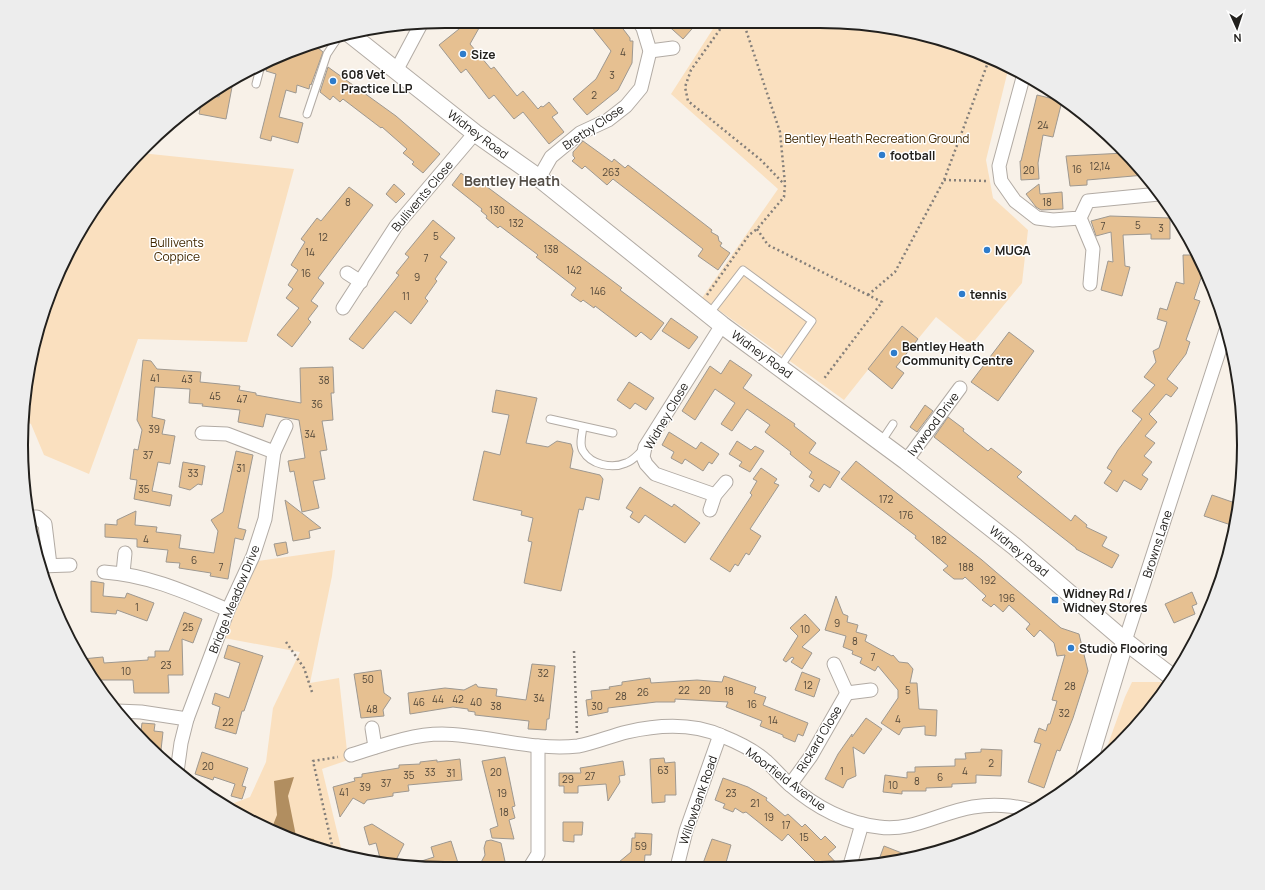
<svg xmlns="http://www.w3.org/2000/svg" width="1265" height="890" font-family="Manrope,sans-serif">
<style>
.green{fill:#fae0bf}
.water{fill:#b18e60}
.building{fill:#e6c091;stroke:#9e9890}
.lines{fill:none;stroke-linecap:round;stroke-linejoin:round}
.service-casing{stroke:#b2aba4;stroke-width:9}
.minor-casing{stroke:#b2aba4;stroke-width:15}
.tertiary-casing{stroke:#b2aba4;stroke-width:19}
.path{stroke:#847f7a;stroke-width:2.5;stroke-dasharray:2 3;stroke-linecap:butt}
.service{stroke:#fff;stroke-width:7}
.minor{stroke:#fff;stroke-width:13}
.tertiary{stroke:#fff;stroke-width:17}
.poi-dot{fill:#2e7ccb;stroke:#fff;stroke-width:1.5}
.labels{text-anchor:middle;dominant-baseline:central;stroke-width:3;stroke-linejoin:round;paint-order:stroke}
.number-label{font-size:10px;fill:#53483a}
.poi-label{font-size:12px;font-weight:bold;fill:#22201d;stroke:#fff;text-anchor:start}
.street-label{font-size:12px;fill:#22201d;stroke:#fff}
.park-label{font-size:12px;fill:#412801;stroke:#fff}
.quarter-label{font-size:14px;font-weight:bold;fill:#544e47;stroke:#fff}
.rim{fill:none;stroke:#22201d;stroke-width:2}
</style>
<rect width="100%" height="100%" fill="#f8f1e8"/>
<g class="green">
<polygon points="718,21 820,21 903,29 982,53 1009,66 986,160 993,198 1028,230 1022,283 971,345 936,317 918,339 902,327 844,400 702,298 778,189 671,94"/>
<polygon points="141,153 294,169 247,342 138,339 89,474 44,455 31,424 25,421 25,389 53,283 92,210 126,166"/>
<polygon points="335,550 332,576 310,683 339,678 348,760 322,769 343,856 258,825 226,806 250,797 266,762 273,708 300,652 224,638 258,561"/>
<polygon points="1132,682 1169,682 1157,703 1102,761 1125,697"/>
</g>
<polygon class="water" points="294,777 288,796 296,836 314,839 317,848 271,830 277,815 274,781"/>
<g class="building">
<polygon points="469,21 483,21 470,44 491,69 494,67 517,96 523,91 538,109 541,106 543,107 549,102 558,113 552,117 564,132 549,144 523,112 514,119 494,95 489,99 466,69 461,73 439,45"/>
<polygon points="587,21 617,21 630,38 630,41 633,41 632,63 618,90 587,115 573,99 596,79 611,51"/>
<polygon points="663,21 699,21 683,39"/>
<polygon points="312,43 323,52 311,85 310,84 309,89 297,85 296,93 286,90 279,117 303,123 298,143 272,136 271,141 260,138 276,74 266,71 270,60 283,53"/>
<polygon points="328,67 396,116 440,154 423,173 412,164 414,162 403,153 407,149 382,127 381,128 343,99 340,102 333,96 330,100 320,92"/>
<polygon points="223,85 232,87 226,119 199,114 202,99 207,95 219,97 221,86"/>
<polygon points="1037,95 1062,101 1053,137 1043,135 1038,163 1039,179 1021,180 1020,161 1021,161"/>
<polygon points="583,141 612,162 614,159 625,168 628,165 712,230 711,232 718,236 719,241 722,243 720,246 730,253 718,270 698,256 703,249 613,179 607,185 585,166 582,169 572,161 575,158 573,156 573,152"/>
<polygon points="1125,153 1145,175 1087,180 1087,185 1070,186 1066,156"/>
<polygon points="461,173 472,182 475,178 494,192 622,288 620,290 664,323 651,340 641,332 636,337 595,306 594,308 583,300 581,302 571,295 576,288 536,257 538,255 500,226 498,228 486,218 487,216 481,211 482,209 452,185"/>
<polygon points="394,184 405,194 396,203 386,194"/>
<polygon points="1039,184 1040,194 1062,192 1063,209 1041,210 1036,207 1026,194"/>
<polygon points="349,187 373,205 318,278 324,283 311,301 318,306 308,319 311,322 292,347 277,335 299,308 286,298 293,289 288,285 298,270 291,265 305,242 301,239 317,218 321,221"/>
<polygon points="1110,216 1170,218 1170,239 1151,239 1151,234 1123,235 1125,266 1130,267 1122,296 1101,290 1108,261 1113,262 1111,232 1096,236 1091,221"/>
<polygon points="433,220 455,238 440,257 447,262 435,279 437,281 425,298 428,301 411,324 395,311 363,349 349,339 399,275 396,273 409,257 405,254"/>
<polygon points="1183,255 1197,255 1208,278 1201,278 1194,299 1200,301 1186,340 1190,342 1186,354 1167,379 1178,388 1171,397 1166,394 1149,414 1157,422 1145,436 1155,443 1144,456 1152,462 1142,475 1148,479 1141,490 1124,480 1117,492 1104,483 1112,471 1107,468 1118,450 1142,419 1132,411 1155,385 1144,377 1156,362 1153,351 1159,348 1167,322 1157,319 1160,308 1167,310 1176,282 1184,284"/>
<polygon points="671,318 698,337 689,349 662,331"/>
<polygon points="902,326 918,339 896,367 904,373 892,389 868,369"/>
<polygon points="1009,332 1034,351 998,401 971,382"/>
<polygon points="143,360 151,361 157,369 201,372 200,382 240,386 239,390 256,393 256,395 301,403 300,368 333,367 334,393 331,393 333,420 322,421 327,450 320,451 325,479 313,481 319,508 302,512 294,471 290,472 288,461 305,458 299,420 266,414 263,427 238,422 240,410 202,406 203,404 189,403 190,389 155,387 152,417 165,420 162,434 175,436 170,464 158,462 152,491 172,495 170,506 134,499 137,480 130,479 134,449 138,450 142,430 137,420"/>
<polygon points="730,360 752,375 743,388 795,424 794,426 816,443 809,453 840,472 830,488 824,484 819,492 810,486 814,480 809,477 812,472 790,454 791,452 765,432 770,425 747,409 732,431 721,424 735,403 715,389 695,420 682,411 710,366 721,374"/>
<polygon points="629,382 654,398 646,410 635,403 630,409 617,400"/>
<polygon points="496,390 537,398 526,443 548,447 557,441 571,444 573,451 570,468 600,475 603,479 599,500 586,497 583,510 579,509 561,591 524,583 532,542 528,541 533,518 521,515 522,511 473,500 484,451 500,455 509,415 492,412"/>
<polygon points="925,405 933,411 917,432 910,427"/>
<polygon points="948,417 964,429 963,431 988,451 991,448 1022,472 1017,477 1071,521 1075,515 1087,525 1086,527 1107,537 1102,546 1119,555 1112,568 1076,549 1076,548 934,437"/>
<polygon points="669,432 696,449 701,442 719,454 712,464 709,462 703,471 685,459 682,464 671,458 674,452 662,445"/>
<polygon points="737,441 751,450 755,446 764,451 750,472 739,466 742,462 729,454"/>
<polygon points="236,451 253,455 238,528 246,530 243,540 235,538 228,579 210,576 211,573 179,568 180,563 166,562 168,550 137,547 137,539 105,537 105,524 117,525 117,520 136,511 135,525 157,527 156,532 181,535 179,548 214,553 218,531 211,520 223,512"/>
<polygon points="856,461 982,560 1061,628 1079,634 1088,671 1073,718 1060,751 1057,750 1044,788 1028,782 1041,744 1034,742 1039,728 1046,731 1048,724 1050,724 1057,701 1052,700 1065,655 1057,656 1054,643 1040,630 1034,637 1026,629 1030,624 1009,605 1003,612 994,604 991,607 982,600 986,596 965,577 963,579 954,579 943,570 948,566 915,538 916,536 841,479"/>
<polygon points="183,462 205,466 202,485 198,484 190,490 179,487"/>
<polygon points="761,468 777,479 774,483 779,485 750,529 761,536 749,555 746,553 738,566 735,564 730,572 710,559 752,495 750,493 757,481 753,479"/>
<polygon points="640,487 672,507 674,504 700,523 685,543 645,515 639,523 630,517 633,512 626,508"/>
<polygon points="1212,495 1238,504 1234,526 1204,516"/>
<polygon points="285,500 321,528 309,531 310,538 293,541"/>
<polygon points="286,542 288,553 277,556 274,544"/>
<polygon points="91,581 104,583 103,596 125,598 127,593 154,603 147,621 117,610 116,614 91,612"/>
<polygon points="1192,592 1197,604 1192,606 1195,614 1174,623 1165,604"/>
<polygon points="836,596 843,614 848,616 847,622 858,625 856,632 867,635 865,641 892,656 893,655 899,662 908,663 913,669 910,683 917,683 919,709 937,710 936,736 925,735 925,726 903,728 899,735 881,723 898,698 898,690 878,666 875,671 860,663 862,658 852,654 853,651 843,647 846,636 825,630"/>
<polygon points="184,612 202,619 193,643 182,639 183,675 168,675 169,693 134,693 133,680 97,680 82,659 103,657 104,663 148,660 148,657 155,657 155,651 169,651"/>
<polygon points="805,614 820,630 802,647 812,653 802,669 791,662 794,658 792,657 786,662 783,660 798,636 790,628"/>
<polygon points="228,645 263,656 244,711 242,711 236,734 215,728 220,707 212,704 215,693 229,698 240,663 224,658"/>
<polygon points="532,664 555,666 549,719 547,719 546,730 528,729 529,721 475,715 475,712 468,711 468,709 453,707 410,714 408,693 445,688 464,690 476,684 478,687 497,689 496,696 526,700"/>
<polygon points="381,670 384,693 391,698 383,710 384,716 361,718 354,674"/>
<polygon points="802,672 820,679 814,697 795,690"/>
<polygon points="724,676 756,687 754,693 766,697 763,705 808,723 803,736 798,734 795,742 783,737 783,735 760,726 762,721 726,707 728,702 675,699 675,702 656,702 608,708 608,712 588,716 586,700 592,699 591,691 610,689 609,687 622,685 622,682 650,678 651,683 697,680 722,682"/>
<polygon points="866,718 882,729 864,754 853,747 856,776 847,780 843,788 825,779 838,754 852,734 852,737"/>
<polygon points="142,723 155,724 154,731 163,732 161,750 153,750 140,738"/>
<polygon points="981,749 1002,750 1001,776 976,775 976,783 952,784 952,787 926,788 926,791 902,791 902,794 883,792 885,775 907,778 907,772 915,772 915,767 955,766 955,759 966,759 965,753 981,752"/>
<polygon points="202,752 248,768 242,786 246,787 242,799 231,796 235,784 214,777 213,780 195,774"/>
<polygon points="505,757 515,806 512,807 515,818 509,820 514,839 492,838 490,829 498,826 482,761"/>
<polygon points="664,758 665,763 675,762 676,795 665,795 665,802 652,803 650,759"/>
<polygon points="460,759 462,780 408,785 409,791 393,793 393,796 367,800 364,804 353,798 340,817 333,787 355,781 354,778 362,777 362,774 399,768 399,765 420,764 420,762 437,760 437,762"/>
<polygon points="623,761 625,775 619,776 620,782 608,801 606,784 578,786 578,793 564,793 564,786 559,786 559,773 581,773 580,768"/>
<polygon points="723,778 748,787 767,798 766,800 785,816 788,814 802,827 805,824 821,840 825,836 836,847 828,854 839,866 820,866 788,834 782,841 746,812 743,813 735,808 733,812 723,808 725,804 715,800"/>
<polygon points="563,822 583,822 582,835 574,835 574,842 563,841"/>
<polygon points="372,824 404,844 394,864 381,862 376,843 369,845 364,827"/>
<polygon points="635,833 652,834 651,855 645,855 644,867 613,867 631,852 632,838 635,838"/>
<polygon points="712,839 731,845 725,866 702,866"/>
<polygon points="491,840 501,843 506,866 478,868 485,855 484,848 486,841"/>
<polygon points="451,841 458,863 441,868 406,866 434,857 431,847"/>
<polygon points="884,846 912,857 877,865"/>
</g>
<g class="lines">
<g class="service-casing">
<g id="service">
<polyline points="328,38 335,42 340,35"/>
<polyline points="256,84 261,65"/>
<polyline points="307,114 327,54 335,42"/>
<polyline points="709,314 743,270 812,321 780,367"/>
<polyline points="550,419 613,433"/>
<path d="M583 427C582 434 579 445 583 451 591 465 612 469 626 463 633 461 637 455 643 450"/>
<polyline points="881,442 893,424"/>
</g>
</g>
<g class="minor-casing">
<g id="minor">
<polyline points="650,51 673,48"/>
<polyline points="396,71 421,24"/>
<polyline points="1024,74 999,166 1001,181 1015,201 1037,218 1053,220 1080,218 1088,201 1159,194"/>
<polyline points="539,178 551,157 580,133 608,120 626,106 641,88 650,51 643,28 638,21"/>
<polyline points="1080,218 1093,249 1090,284"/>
<polyline points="347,273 361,282"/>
<polyline points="343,308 396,226 475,133"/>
<polyline points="202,433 227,434 274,452"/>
<polyline points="906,461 960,388"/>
<polyline points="715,495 655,474 646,464 643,457 645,447 722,325"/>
<polyline points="710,510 715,495 726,482"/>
<polyline points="28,517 37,517 45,524 50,565"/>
<polyline points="40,566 70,565"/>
<path d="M104 572C149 575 188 593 228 610"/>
<polyline points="123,573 125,553"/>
<polyline points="1125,641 1226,330"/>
<polyline points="834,664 847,693 871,690"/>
<polyline points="117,711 141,712 187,719"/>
<polyline points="372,728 375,747"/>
<path d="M351 755C380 746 411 734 442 734 487 735 532 751 578 746 595 743 610 736 627 732 657 725 693 723 722 736 737 742 754 750 766 761 774 768 781 777 789 784 814 806 845 823 879 827 912 832 941 812 973 807 991 804 1013 805 1030 810"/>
<polyline points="177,772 181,743 187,719 228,610 253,556 265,519 274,452 286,426"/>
<polyline points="790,785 811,756 847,693"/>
<polyline points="850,865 862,824"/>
<polyline points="530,867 538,854 538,746"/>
<polyline points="677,867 686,831 720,735"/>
</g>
</g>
<g class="tertiary-casing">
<g id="tertiary">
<polyline points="350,34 475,133 539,178 722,325 906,461 1014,546 1125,641 1172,677"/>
<polyline points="1085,774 1125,641"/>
</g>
</g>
<g class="path">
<polyline points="726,21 691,70 685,87 688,101 761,160 784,184"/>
<polyline points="944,180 988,181"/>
<polyline points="757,229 768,245 882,302 823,380"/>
<polyline points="707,295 749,235 757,229 784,197 785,184 780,132 743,21"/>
<polyline points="868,295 895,272 944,180 990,57"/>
<polyline points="286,642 304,668 312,692"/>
<polyline points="574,651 577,733"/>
<polyline points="334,854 313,761 338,757"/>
</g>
<use href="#service" class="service"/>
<use href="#minor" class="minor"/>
<use href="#tertiary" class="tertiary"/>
</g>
<g class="poi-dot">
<circle cx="463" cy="54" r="4"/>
<circle cx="333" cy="81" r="4"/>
<circle cx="882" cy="155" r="4"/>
<circle cx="987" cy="250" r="4"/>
<circle cx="962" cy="294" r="4"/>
<circle cx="894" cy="353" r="4"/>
<rect x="1051" y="596" width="8" height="8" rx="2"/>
<circle cx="1071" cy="648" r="4"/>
</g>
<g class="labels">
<g class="number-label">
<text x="623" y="52">4</text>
<text x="612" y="75">3</text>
<text x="594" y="95">2</text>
<text x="1043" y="125">24</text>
<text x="1100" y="166">12,14</text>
<text x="1077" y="169">16</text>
<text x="1029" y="170">20</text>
<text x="611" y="172">263</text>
<text x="348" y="202">8</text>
<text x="1047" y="202">18</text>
<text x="497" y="210">130</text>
<text x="516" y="223">132</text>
<text x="1138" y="225">5</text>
<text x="1103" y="226">7</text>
<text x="1161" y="228">3</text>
<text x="436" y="236">5</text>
<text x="323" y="237">12</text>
<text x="551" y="249">138</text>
<text x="310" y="252">14</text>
<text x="426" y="258">7</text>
<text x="574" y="270">142</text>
<text x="306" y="273">16</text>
<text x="417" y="277">9</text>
<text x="598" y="291">146</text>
<text x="406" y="296">11</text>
<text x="155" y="378">41</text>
<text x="187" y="379">43</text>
<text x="324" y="380">38</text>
<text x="215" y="396">45</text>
<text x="242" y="399">47</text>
<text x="317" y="404">36</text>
<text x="154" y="429">39</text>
<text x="310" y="434">34</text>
<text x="148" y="455">37</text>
<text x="241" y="468">31</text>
<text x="193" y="473">33</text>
<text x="144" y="489">35</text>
<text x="886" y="499">172</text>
<text x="906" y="515">176</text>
<text x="146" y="539">4</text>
<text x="939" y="540">182</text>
<text x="194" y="560">6</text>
<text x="221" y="567">7</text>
<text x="966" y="567">188</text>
<text x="988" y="580">192</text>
<text x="1007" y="598">196</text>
<text x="137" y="607">1</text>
<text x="837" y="623">9</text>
<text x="188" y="627">25</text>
<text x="805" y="629">10</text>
<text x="855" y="641">8</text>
<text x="873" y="657">7</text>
<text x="166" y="665">23</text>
<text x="126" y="671">10</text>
<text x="543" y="673">32</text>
<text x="368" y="679">50</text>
<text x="808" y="685">12</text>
<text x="1070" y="686">28</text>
<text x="684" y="690">22</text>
<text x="705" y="690">20</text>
<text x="908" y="690">5</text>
<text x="729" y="691">18</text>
<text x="643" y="692">26</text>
<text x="621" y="696">28</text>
<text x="539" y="698">34</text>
<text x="438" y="699">44</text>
<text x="458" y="699">42</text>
<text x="419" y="702">46</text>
<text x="476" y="702">40</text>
<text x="752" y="704">16</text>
<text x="496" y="706">38</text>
<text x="597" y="706">30</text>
<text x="372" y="709">48</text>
<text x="1064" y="713">32</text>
<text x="898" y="719">4</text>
<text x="773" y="720">14</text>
<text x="228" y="722">22</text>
<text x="991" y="763">2</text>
<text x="208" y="766">20</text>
<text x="663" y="770">63</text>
<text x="842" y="771">1</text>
<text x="965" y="771">4</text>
<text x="430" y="772">33</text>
<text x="496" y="772">20</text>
<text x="451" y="773">31</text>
<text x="409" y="775">35</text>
<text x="590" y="776">27</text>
<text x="940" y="777">6</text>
<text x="568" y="779">29</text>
<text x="917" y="781">8</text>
<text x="386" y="783">37</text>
<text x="893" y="785">10</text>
<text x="365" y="787">39</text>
<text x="344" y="792">41</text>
<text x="502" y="793">19</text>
<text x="731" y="793">23</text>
<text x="755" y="803">21</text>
<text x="504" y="812">18</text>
<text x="769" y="817">19</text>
<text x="786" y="825">17</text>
<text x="804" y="837">15</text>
<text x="641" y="846">59</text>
</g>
<g class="poi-label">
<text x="471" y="54">Size</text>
<text x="341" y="74">608 Vet<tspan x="341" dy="14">Practice LLP</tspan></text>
<text x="890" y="155">football</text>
<text x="995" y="250">MUGA</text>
<text x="970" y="294">tennis</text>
<text x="902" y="346">Bentley Heath<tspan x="902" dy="14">Community Centre</tspan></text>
<text x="1063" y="593">Widney Rd /<tspan x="1063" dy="14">Widney Stores</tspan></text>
<text x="1079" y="648">Studio Flooring</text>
</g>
<g class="street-label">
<text transform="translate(593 127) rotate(-34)">Bretby Close</text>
<text transform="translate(478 134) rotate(37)">Widney Road</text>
<text transform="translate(422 196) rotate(-50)">Bullivents Close</text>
<text transform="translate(762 354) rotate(36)">Widney Road</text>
<text transform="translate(666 416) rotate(-60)">Widney Close</text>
<text transform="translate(933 424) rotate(-53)">Ivywood Drive</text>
<text transform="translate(1157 544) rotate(-72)">Browns Lane</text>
<text transform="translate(1019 551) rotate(39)">Widney Road</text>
<text transform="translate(234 599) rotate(-68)">Bridge Meadow Drive</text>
<text transform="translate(819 739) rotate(-59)">Rickard Close</text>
<text transform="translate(786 779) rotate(37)">Moorfield Avenue</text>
<text transform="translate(698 800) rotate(-71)">Willowbank Road</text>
</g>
<g class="park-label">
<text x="877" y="138">Bentley Heath Recreation Ground</text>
<text x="177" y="242">Bullivents<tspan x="177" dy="14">Coppice</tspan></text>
</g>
<g class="quarter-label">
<text x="512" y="180">Bentley Heath</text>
</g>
</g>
<path d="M0 0H1265V890H0ZM445 28H820A417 417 0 0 1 1237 445V445A417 417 0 0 1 820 862H445A417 417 0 0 1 28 445V445A417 417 0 0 1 445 28Z" fill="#ededed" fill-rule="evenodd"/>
<path class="rim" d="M445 28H820A417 417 0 0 1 1237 445V445A417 417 0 0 1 820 862H445A417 417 0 0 1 28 445V445A417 417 0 0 1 445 28Z"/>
<g transform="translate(1237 28) rotate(177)" stroke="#ffffff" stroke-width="3" paint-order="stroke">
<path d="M0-3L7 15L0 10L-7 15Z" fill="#22201d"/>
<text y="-6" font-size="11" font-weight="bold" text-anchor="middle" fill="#22201d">N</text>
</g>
</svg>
